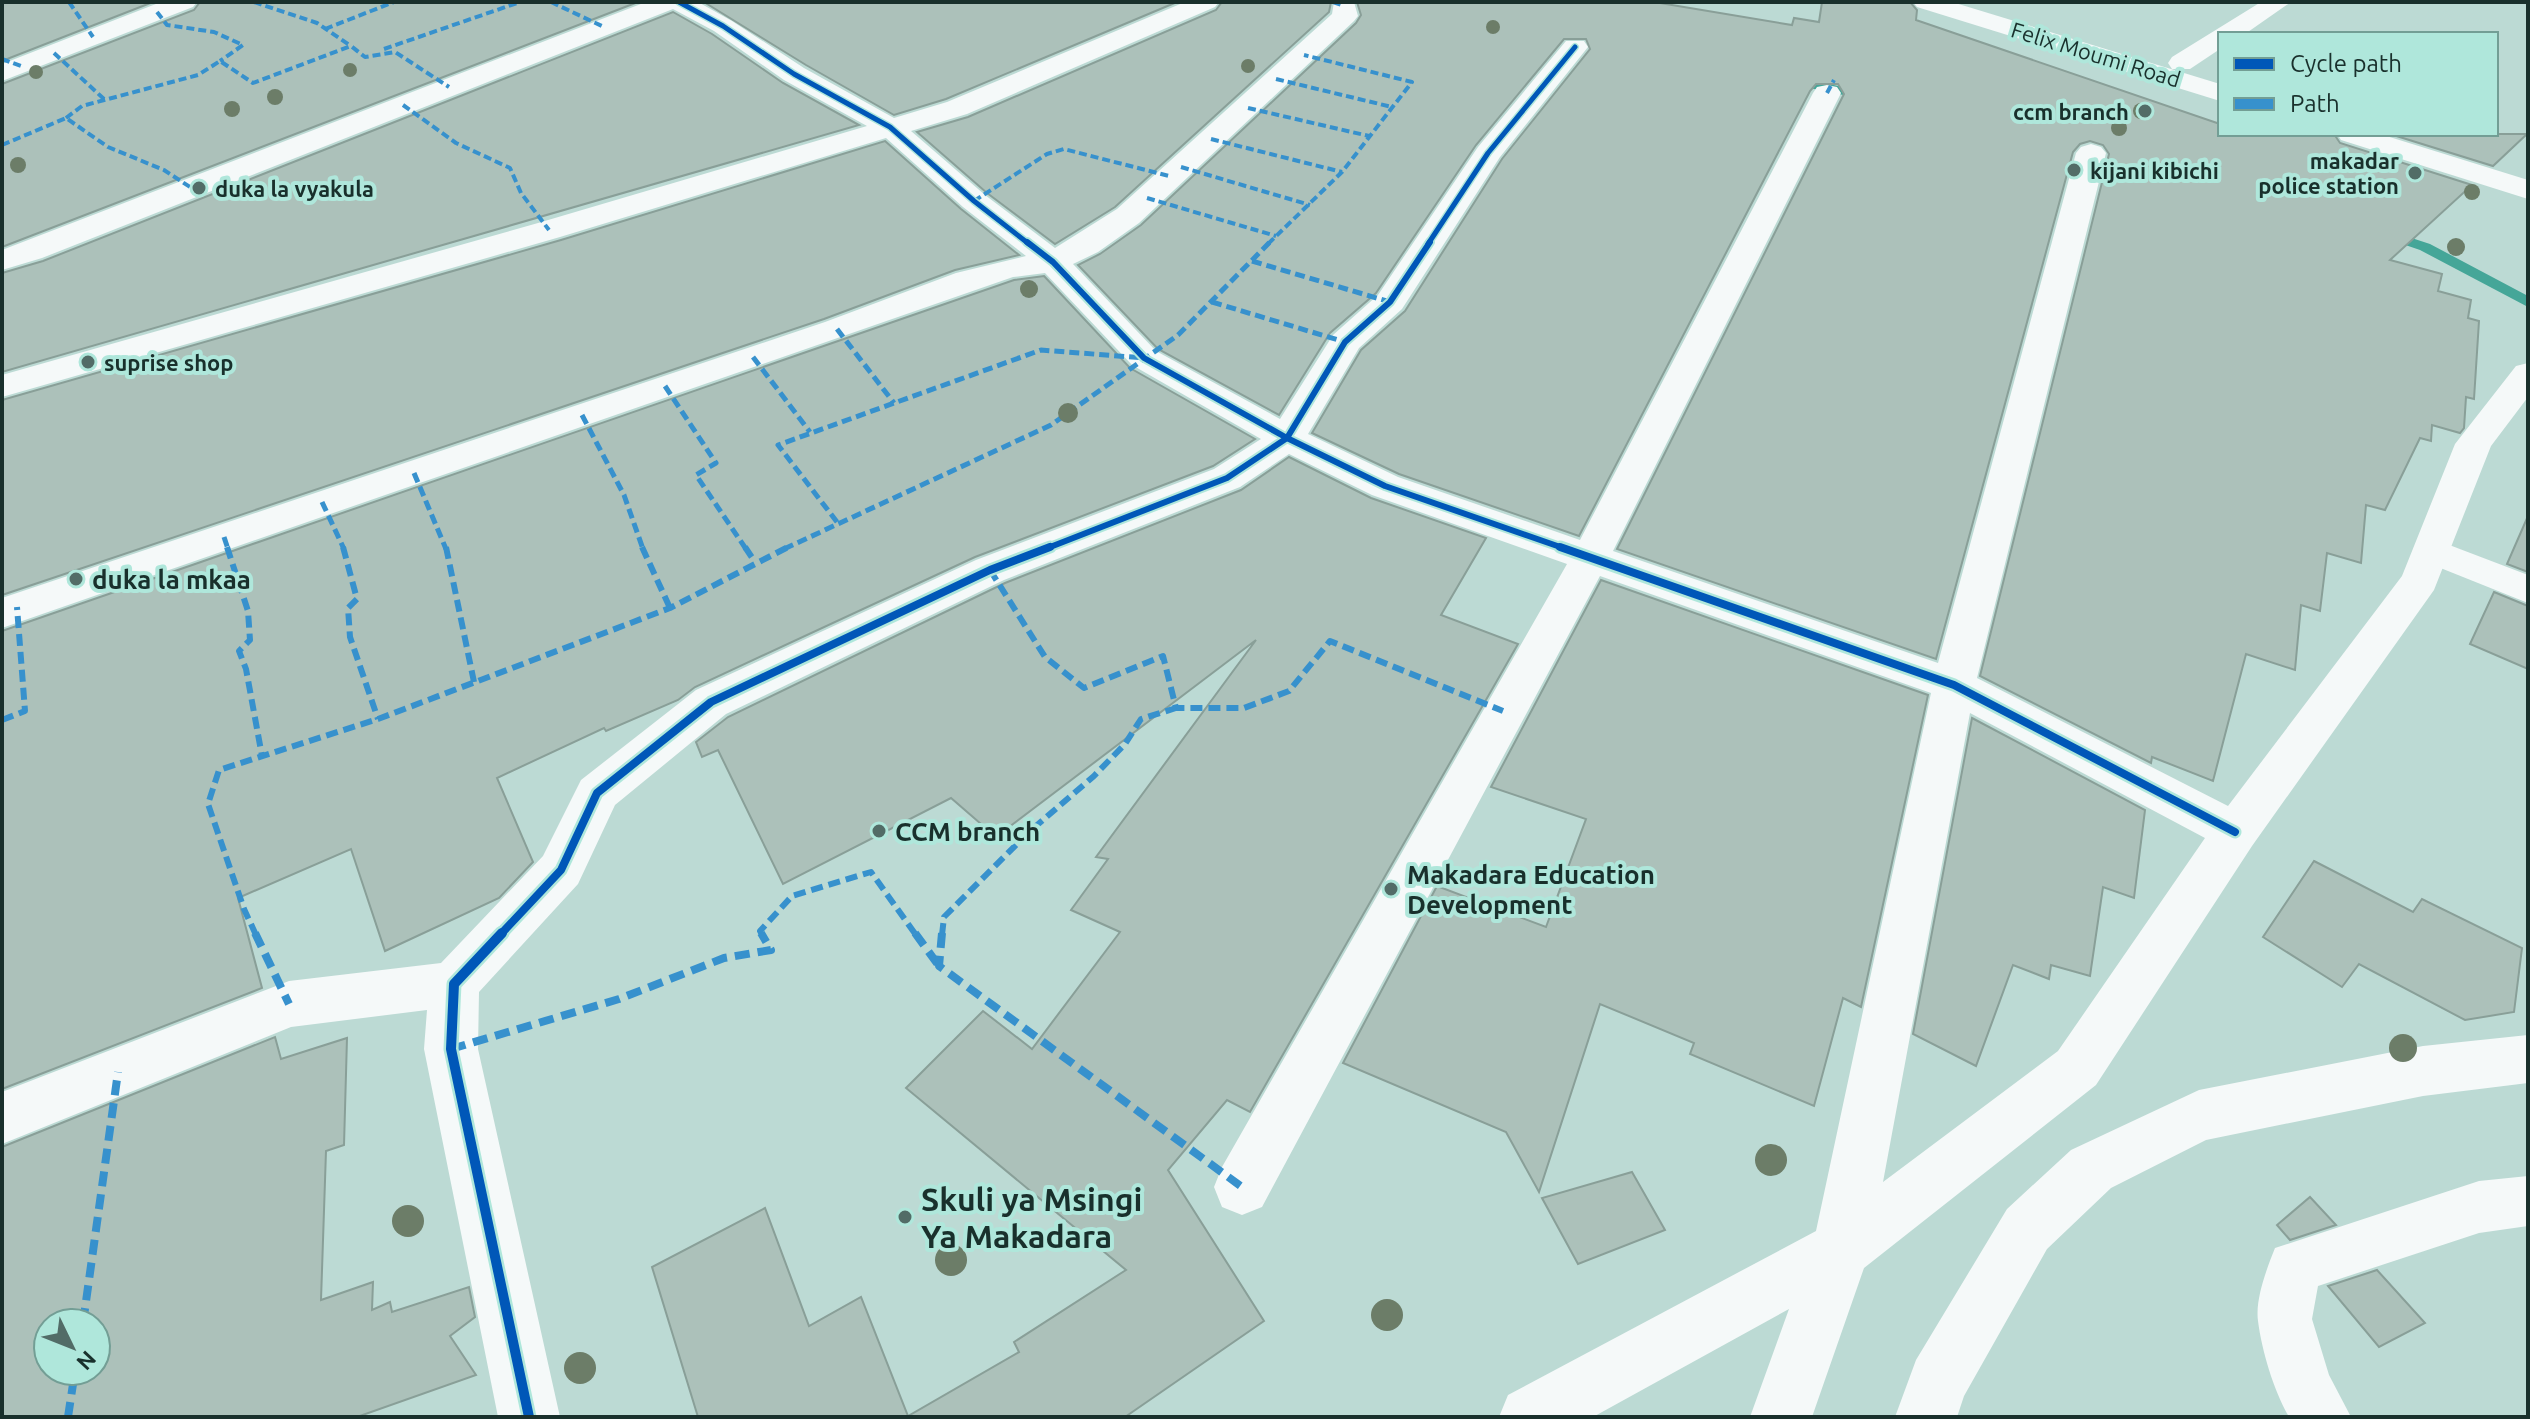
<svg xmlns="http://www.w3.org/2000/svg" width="2530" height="1419" font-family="Ubuntu,sans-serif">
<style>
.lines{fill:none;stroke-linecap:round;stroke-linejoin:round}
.stream{fill:#45a698;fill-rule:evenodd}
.building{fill:#acc1ba;stroke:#899f98;stroke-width:2;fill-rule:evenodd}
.service{fill:#f5f9f9;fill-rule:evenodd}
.minor{fill:#f5f9f9;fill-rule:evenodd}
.secondary{fill:#f5f9f9;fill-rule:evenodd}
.quiet-far3{stroke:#3791cd;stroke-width:4;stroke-dasharray:8 4;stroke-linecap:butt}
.quiet-far2{stroke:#3791cd;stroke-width:5;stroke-dasharray:10 5;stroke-linecap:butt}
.quiet-far1{stroke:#3791cd;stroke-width:6;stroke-dasharray:12 6;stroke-linecap:butt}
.quiet{stroke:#3791cd;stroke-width:8;stroke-dasharray:15 8;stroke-linecap:butt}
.cycleway-far3-casing{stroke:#afe7db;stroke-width:8}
.cycleway-far2-casing{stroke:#afe7db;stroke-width:10}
.cycleway-far1-casing{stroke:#afe7db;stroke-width:13}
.cycleway-casing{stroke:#afe7db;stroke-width:15}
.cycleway-far3{stroke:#0057b8;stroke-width:5}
.cycleway-far2{stroke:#0057b8;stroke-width:6}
.cycleway-far1{stroke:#0057b8;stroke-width:8}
.cycleway{stroke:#0057b8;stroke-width:10}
.tree{fill:#6c7d68}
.poi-dot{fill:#526c67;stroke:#afe7db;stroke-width:3}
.labels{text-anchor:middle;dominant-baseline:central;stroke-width:8;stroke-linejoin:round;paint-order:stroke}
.far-street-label{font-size:22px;fill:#19302c;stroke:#afe7db}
.far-poi-label{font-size:22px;font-weight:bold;fill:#19302c;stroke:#afe7db;text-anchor:start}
.poi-label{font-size:26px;font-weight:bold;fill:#19302c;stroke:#afe7db;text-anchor:start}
.near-poi-label{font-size:32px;font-weight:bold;fill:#19302c;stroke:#afe7db;text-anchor:start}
</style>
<rect width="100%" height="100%" fill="#bcdad4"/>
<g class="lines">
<g class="stream">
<polygon points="1789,76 1868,92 1874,96 1868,100 1785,83 1783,80"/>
<polygon points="2384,229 2430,244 2528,296 2528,307 2420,250 2379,236 2377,233"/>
</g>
</g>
<g class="building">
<polygon points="2,2 153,2 2,61"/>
<polygon points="200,2 638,2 2,247 2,84 194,10"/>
<polygon points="704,2 1177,2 946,99 894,115 806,65"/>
<polygon points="1222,2 1331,2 1329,12 1115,207 1055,244 987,193 917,132 968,117 1216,10"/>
<polygon points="1357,2 1654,2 1792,25 1794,18 1819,22 1822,2 1910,2 1917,10 1916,20 2220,124 2220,134 2334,134 2340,143 2472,185 2390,260 2442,274 2438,291 2471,300 2468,318 2479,321 2474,399 2466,397 2464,428 2460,433 2432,425 2431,441 2420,438 2385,510 2366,505 2361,563 2327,553 2320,611 2301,605 2295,670 2246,654 2213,781 2152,757 2151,763 1980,676 2109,154 2103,145 2090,141 2080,144 2073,152 1936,659 1617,549 1844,94 1838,84 1816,84 1810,91 1579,536 1399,474 1312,433 1361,350 1405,311 1502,159 1590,49 1586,39 1564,39 1476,145 1376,293 1330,333 1279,415 1158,349 1078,265 1100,254 1141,225 1356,23 1361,15"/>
<polygon points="673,12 712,34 783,83 859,125 2,372 2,273 43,261"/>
<polygon points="2390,134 2527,134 2493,166"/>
<polygon points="885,141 961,209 1019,255 955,270 824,319 2,595 2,400 561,240"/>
<polygon points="1044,276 1130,368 1255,439 1213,466 975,557 695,687 678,700 606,731 604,728 497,778 533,862 499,898 385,951 351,849 238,898 262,988 2,1089 2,631 1014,280"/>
<polygon points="1289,457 1371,498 1486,538 1441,615 1518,644 1250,1112 1227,1100 1168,1170 1264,1321 1125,1417 698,1417 652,1267 765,1208 809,1326 861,1297 908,1416 1019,1352 1014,1342 1126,1270 906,1088 983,1011 1032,1049 1120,932 1071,910 1108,859 1096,857 1256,640 996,837 951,798 783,884 718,750 702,757 696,742 728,717 1005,583 1241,490"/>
<polygon points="2528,516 2528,572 2507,564"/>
<polygon points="1601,580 1928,695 1861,1007 1843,998 1814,1106 1690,1054 1694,1043 1600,1004 1539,1192 1506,1132 1343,1063 1437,886 1546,927 1586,819 1491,787"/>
<polygon points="2494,592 2528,606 2528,669 2470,644"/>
<polygon points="1972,718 2145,810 2134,898 2103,887 2090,976 2051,965 2049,979 2013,965 1976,1066 1913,1034"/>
<polygon points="2314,861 2413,912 2422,899 2522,948 2514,1012 2465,1020 2359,964 2342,987 2263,937"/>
<path d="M275 1037 281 1059 347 1038 344 1145 326 1151 321 1300 373 1282 372 1310 390 1302 392 1312 469 1287 475 1317 450 1336 476 1375 357 1417H2V1147ZM48 1323H96V1371H48Z"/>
<polygon points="1632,1172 1665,1230 1578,1264 1542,1198"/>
<polygon points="2310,1197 2336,1225 2290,1240 2277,1225"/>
<polygon points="2377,1270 2425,1323 2379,1347 2328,1286"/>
</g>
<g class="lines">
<g class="service">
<polygon points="2431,538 2528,575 2528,603 2418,559 2413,550 2418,541"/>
<path d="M2528 1176V1226L2479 1233 2318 1286 2312 1319 2329 1375 2351 1417H2289C2274 1391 2262 1352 2258 1321 2255 1299 2267 1268 2275 1248L2479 1181Z"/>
</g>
<g class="minor">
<polygon points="161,2 197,2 193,7 2,81 2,64"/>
<path d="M646 2H698L732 21 804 68 894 118 947 102 1185 2H1219L1215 7 967 114 911 131 985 195 1055 248 1117 209 1332 14 1334 2H1354L1358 16 1354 21 1139 223 1098 252 1073 264 1156 351 1280 419 1333 335 1378 295 1478 147 1566 41H1584L1588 47 1500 157 1402 309 1359 348 1308 434 1398 477 1580 540 1813 93 1817 87 1827 85 1837 87 1841 93 1613 551 1938 663 2076 153 2081 147 2091 144 2101 147 2106 153 1977 678 2228 806 2402 576 2455 444 2516 366 2528 363V397L2491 446 2434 590 2252 846 2096 1085 1864 1268 1812 1417H1750L1789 1309 1593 1417H1499L1508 1395 1816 1231 1931 693 1600 576 1262 1207 1242 1215 1222 1207 1214 1187 1222 1167 1567 564 1372 495 1289 454 1240 487 1004 580 726 714 615 805 578 884 479 992 478 1049 560 1417H498L424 1049 427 1010 291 1027 2 1144V1092L289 981 441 963 543 856 581 780 696 690 976 560 1214 469 1261 439 1132 365 1045 273 1013 277 2 628V598L825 322 956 273 1026 256 963 207 886 138 560 237 2 397V375L538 223 867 126 784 80 714 31 673 9 42 258 2 270V250ZM1970 713 2205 838 2058 1051 1883 1182Z"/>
<polygon points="2261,2 2291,2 2245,34 2220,34 2220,49 2190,69 2172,69 2168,63 2172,57"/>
<polygon points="2528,1035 2528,1083 2423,1096 2206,1140 2111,1188 2047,1249 1964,1396 1957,1417 1895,1417 1916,1360 2007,1209 2071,1150 2199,1090 2423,1046"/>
</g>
<g class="secondary">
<polygon points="1913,2 1952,2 2220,84 2220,101 1917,7"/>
<polygon points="2337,134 2380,134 2528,180 2528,199 2341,140"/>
</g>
<g class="quiet-far3">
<polyline points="69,2 93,37"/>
<polyline points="254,2 317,23 351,46"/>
<polyline points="551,2 604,27"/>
<polyline points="1333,2 1344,6"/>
<polyline points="157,12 167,25 214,32 243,45 220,61"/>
<polyline points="325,29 394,2"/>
<polyline points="384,49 520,2"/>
<polyline points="54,53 104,99"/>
<polyline points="2,59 21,66"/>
<polyline points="1276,79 1392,107"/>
<polyline points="1827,93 1834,80"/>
<polyline points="403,105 456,143 510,168 521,193 549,230"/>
<polyline points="1248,108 1369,136"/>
<polyline points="66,118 82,106 198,75 220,61 253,83 351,46 365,57 395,52 449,87"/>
<polyline points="1211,139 1342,172"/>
<polyline points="2,145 66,118 108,147 164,170 190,187"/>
<polyline points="1181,167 1310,205"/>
<polyline points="1147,198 1276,236"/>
<polyline points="974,201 1047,154 1064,149 1169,176"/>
<polyline points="1268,244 1342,172 1412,82 1304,55"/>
</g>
<g class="quiet-far2">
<polyline points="1252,261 1390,302"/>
<polyline points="1212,302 1345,342"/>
<polyline points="837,329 894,403"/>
<polyline points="753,357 810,432"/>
<polyline points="665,386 716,463 696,475 746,549"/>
<polyline points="582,415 624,495 643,549"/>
<polyline points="414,473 446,549"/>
<polyline points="322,502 344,549"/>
<polyline points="837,522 778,445 1041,350 1144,358"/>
<polyline points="224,537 228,549"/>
<polyline points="784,549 1051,425 1178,335 1270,242"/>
</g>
<g class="quiet-far1">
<polyline points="227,547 248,611 250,640 239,651 246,669 262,756"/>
<polyline points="343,547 357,599 348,608 350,637 378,719"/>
<polyline points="446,547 474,682"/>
<polyline points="642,547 670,608"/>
<polyline points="745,547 755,562"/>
<polyline points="990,570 1045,657 1084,688 1163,656 1176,708 1244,708 1289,691 1330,641 1503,711"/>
<polyline points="2,720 25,711 17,607"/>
<polyline points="256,935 244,909 208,804 219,770 378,719 670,608 788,547"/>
<polyline points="762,935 760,931 792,896 871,872 916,935"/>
<polyline points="942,935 944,917 1029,832 1094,776 1125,744 1141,719 1176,708"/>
</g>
<g class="quiet">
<polyline points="255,933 289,1004"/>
<polyline points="915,933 939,966"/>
<polyline points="942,933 939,966 1242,1187"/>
<polyline points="451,1049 619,999 724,958 771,950 761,933"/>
<polyline points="83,1323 118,1072"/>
<polyline points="68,1417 75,1371"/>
</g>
<g class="cycleway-far3-casing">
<g id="cycleway-far3">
<polyline points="679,2 723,26 794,74 890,127 974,201 1029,244"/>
<polyline points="1428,244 1488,153 1575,47"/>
</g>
</g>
<g class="cycleway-far2-casing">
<g id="cycleway-far2">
<polyline points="1027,242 1053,262 1144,358 1287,438 1385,486 1566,549"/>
<polyline points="1045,549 1227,478 1287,438 1345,342 1390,302 1430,242"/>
</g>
</g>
<g class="cycleway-far1-casing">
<g id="cycleway-far1">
<polyline points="1560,547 1954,685 2235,832"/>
<polyline points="500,935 561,870 597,793 711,702 990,570 1050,547"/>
</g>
</g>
<g class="cycleway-casing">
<polyline id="cycleway" points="502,933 454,984 451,1049 529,1417"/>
</g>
<use href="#cycleway-far3" class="cycleway-far3"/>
<use href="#cycleway-far2" class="cycleway-far2"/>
<use href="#cycleway-far1" class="cycleway-far1"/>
<use href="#cycleway" class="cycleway"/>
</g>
<g class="tree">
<circle cx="1493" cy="27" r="7"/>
<circle cx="1248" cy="66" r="7"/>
<circle cx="350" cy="70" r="7"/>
<circle cx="36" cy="72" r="7"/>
<circle cx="275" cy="97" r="8"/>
<circle cx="232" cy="109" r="8"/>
<circle cx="2141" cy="111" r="8"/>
<circle cx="2119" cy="128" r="8"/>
<circle cx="18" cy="165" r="8"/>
<circle cx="2472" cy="192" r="8"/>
<circle cx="2456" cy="247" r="9"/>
<circle cx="1029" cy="289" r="9"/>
<circle cx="1068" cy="413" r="10"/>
<circle cx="2403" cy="1048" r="14"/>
<circle cx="1771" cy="1160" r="16"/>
<circle cx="408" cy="1221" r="16"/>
<circle cx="951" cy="1260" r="16"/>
<circle cx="1387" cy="1315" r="16"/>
<circle cx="580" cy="1368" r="16"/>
</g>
<g class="poi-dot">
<circle cx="2145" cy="111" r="8"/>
<circle cx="2074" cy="170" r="8"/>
<circle cx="2415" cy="173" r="8"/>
<circle cx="199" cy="188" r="8"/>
<circle cx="88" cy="362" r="8"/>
<circle cx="76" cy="579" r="8"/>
<circle cx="879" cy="831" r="8"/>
<circle cx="1391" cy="889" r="8"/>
<circle cx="905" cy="1217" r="8"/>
</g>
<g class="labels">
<g class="far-street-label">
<text transform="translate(2096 54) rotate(17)">Felix Moumi Road</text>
</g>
<g class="far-poi-label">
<text x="2129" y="111" text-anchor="end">ccm branch</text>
<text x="2399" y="160" text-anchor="end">makadar<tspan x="2399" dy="25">police station</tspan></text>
<text x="2090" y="170">kijani kibichi</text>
<text x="215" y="188">duka la vyakula</text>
<text x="104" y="362">suprise shop</text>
</g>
<g class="poi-label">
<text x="92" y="579">duka la mkaa</text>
<text x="895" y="831">CCM branch</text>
<text x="1407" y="874">Makadara Education<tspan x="1407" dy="30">Development</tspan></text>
</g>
<g class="near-poi-label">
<text x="921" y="1199">Skuli ya Msingi<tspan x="921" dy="37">Ya Makadara</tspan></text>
</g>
</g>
<rect width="2530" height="1419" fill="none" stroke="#19302c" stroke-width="8"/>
<rect x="2218" y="32" width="280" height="104" fill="#afe7db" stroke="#739e95" stroke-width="2"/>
<rect x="2234" y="58" width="40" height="12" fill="#0057b8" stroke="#739e95" stroke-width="2"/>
<text x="2290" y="72" font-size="24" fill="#19302c">Cycle path</text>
<rect x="2234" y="98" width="40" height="12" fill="#3791cd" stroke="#739e95" stroke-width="2"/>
<text x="2290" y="112" font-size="24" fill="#19302c">Path</text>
<g transform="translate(72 1347) rotate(133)"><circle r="38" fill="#afe7db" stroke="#739e95" stroke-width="2"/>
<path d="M0-6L14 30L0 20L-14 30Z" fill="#526c67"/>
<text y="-12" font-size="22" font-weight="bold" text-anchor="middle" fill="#19302c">N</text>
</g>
</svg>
